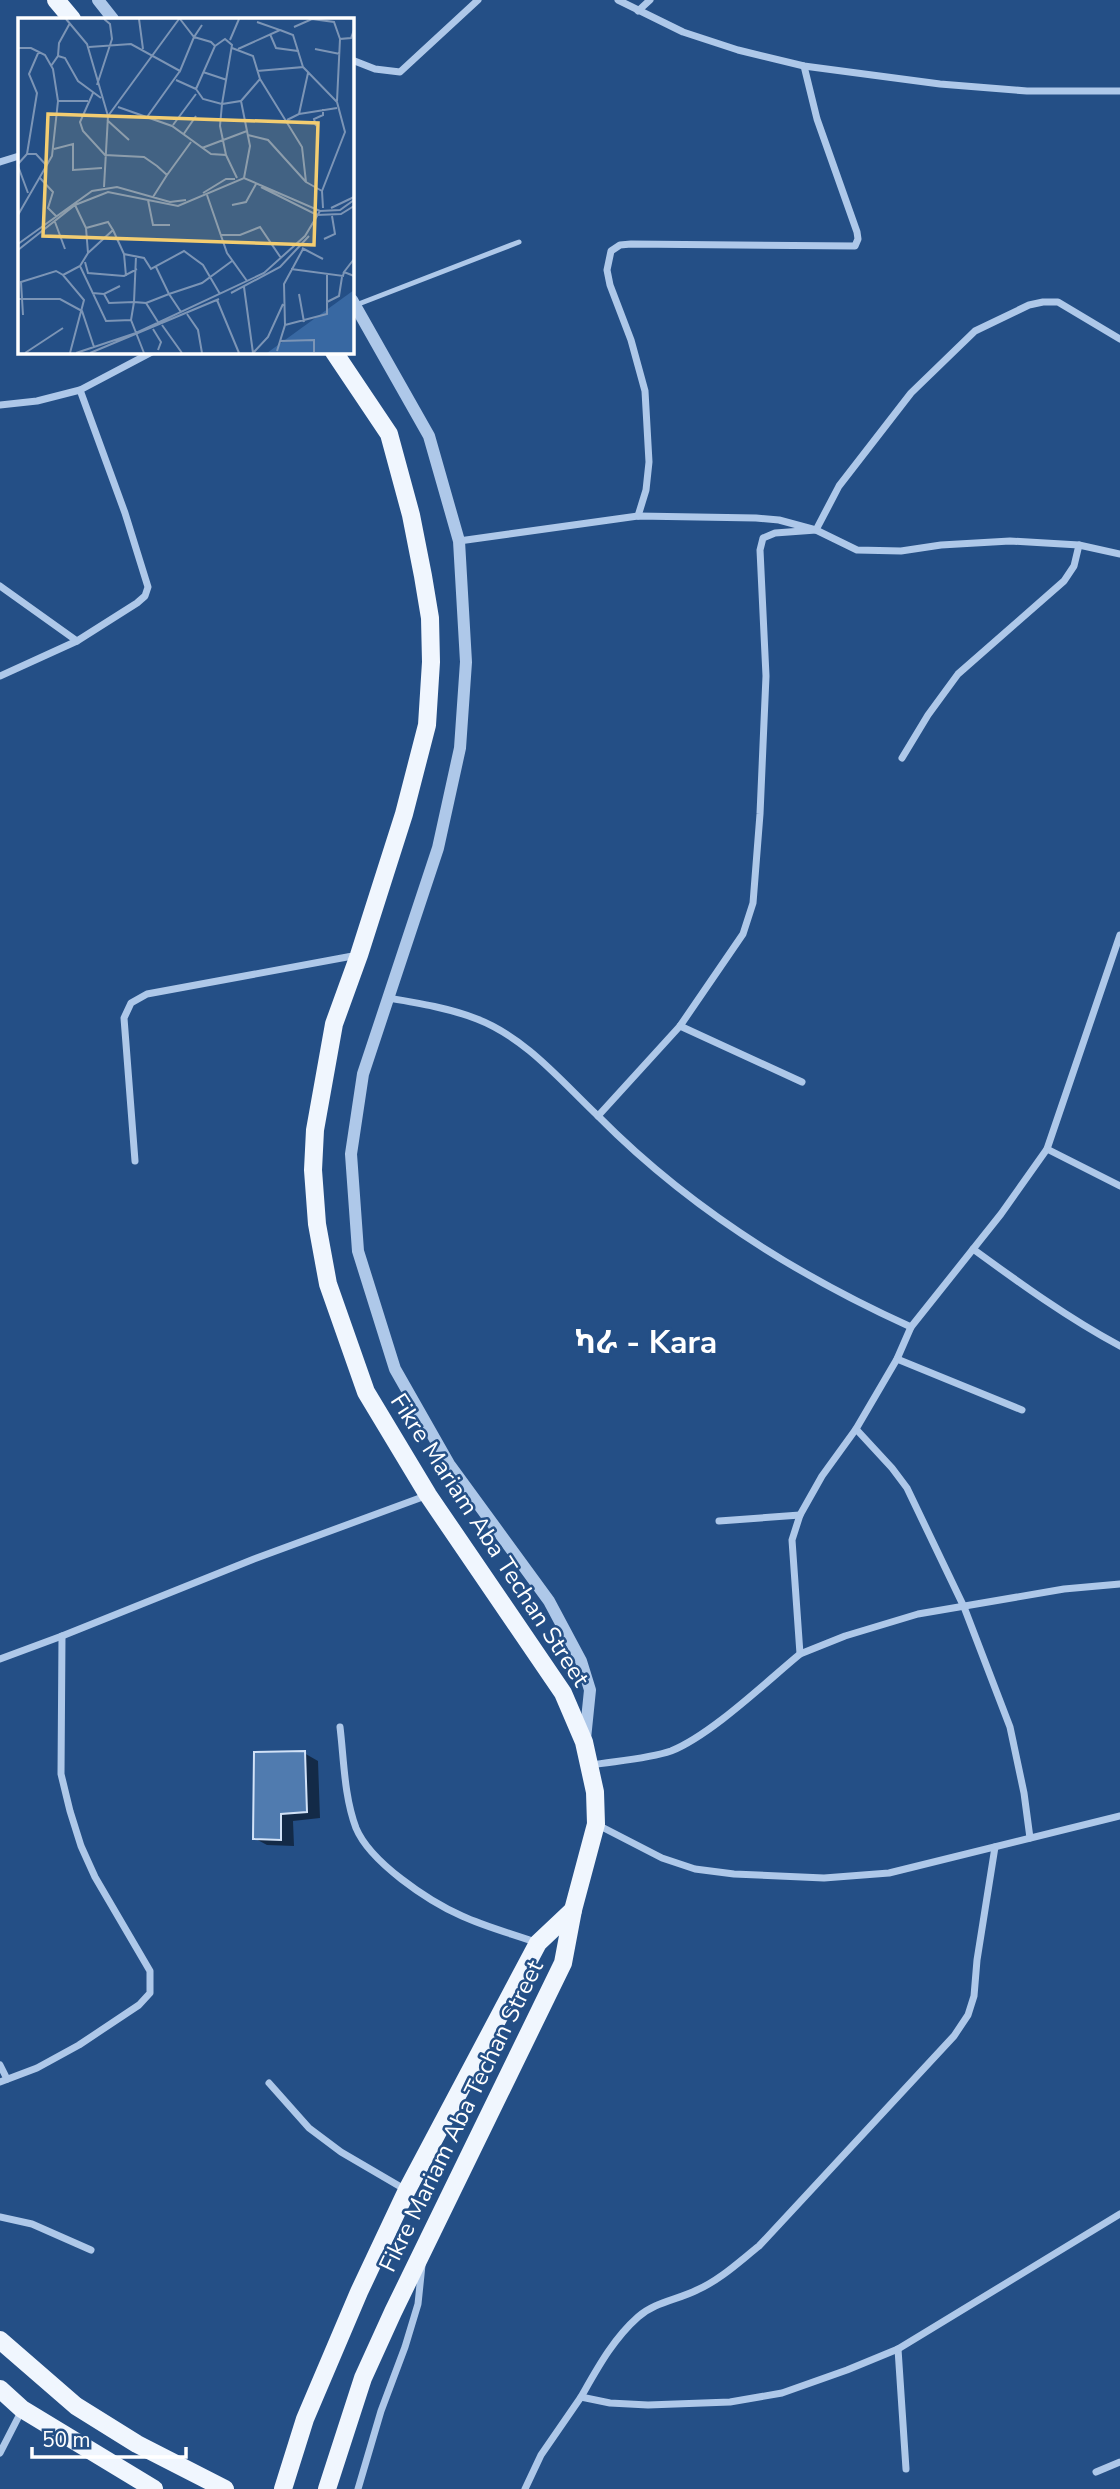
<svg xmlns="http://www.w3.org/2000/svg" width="1120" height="2489" font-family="'Nunito Sans','Noto Sans Ethiopic',sans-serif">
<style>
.shadow{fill:#0007}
.building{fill:#507baf;stroke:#d2e2f7;stroke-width:2}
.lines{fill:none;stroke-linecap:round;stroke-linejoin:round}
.service{stroke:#aec8e9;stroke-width:5}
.minor{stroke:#aec8e9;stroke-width:7}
.tertiary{stroke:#aec8e9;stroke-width:12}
.primary{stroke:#f0f6fe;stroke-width:18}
.labels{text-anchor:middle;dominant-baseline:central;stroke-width:5;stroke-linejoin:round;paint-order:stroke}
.street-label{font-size:24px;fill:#fff;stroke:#244f86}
.district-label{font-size:32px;font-weight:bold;fill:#fff;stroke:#244f86}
.inset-road{fill:none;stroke:#7c95b6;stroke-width:2}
.view{fill:#f3cd71;fill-opacity:0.15;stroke:#f3cd71;stroke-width:3.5}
.inset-edge{fill:none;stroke:#fff;stroke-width:3.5}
</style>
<rect width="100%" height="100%" fill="#244f86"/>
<polygon class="shadow" points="304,1753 318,1761 320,1818 293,1821 294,1846 267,1845 254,1838"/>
<polygon class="building" points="305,1751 307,1812 281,1814 281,1840 253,1839 254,1752"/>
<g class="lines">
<polyline class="service" points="356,305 519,242"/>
<g class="minor">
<polyline points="618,0 683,32 738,50 804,66 940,84 1027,91 1120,91"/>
<polyline points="638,11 650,0"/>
<polyline points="352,60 375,69 400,72 478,0"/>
<polyline points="0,162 19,156"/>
<polyline points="0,405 37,401 80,390 152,352"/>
<polyline points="638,516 646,490 649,462 645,391 631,340 610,285 607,270 611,251 620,245 631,244 855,246 858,239 857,232 817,119 804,66"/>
<polyline points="459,541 638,516 756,518 779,520 816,530 857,550 901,551 941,545 1010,541 1079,545 1120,554"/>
<polyline points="0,586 77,641 137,603 145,596 148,587 125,513 80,390"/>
<polyline points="0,676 77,641"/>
<polyline points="902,758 928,715 958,674 1064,581 1074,566 1079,545"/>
<path d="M388 998C418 1003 449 1008 477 1019 526 1038 561 1081 598 1116L680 1026 743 934 753 903 760 814 766 676 760 550 763 538 775 533 816 530 839 486 911 393 975 331 1029 305 1043 302H1058L1120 339"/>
<polyline points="680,1026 802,1082"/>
<path d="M598 1116C687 1206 796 1275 911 1327"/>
<polyline points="1047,1149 1120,1186"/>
<polyline points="135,1161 124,1018 131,1003 147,994 358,955"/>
<path d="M973 1249C1021 1284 1068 1318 1120 1346"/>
<polyline points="897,1359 1022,1410"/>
<polyline points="856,1429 892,1468 907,1488 964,1607 1010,1727 1024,1793 1030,1838"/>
<polyline points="719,1521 800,1515"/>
<polyline points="800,1654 845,1636 918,1614 1064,1589 1120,1584"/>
<polyline points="0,1659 62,1636 254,1559 428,1495"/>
<path d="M340 1727C344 1760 344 1796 356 1828 370 1862 428 1901 462 1916 486 1927 513 1934 538 1943"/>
<path d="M591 1765C615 1761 648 1759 671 1751 711 1735 766 1682 800 1654L792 1540 800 1515 822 1476 856 1429 897 1359 911 1327 1001 1214 1047 1149 1120 935"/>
<polyline points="596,1824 662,1858 695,1869 734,1874 824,1878 889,1873 1120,1816"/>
<polyline points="0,2065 7,2079"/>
<polyline points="0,2082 37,2068 79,2045 139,2005 150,1993 150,1971 95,1877 81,1846 70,1811 61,1774 62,1636"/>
<polyline points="269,2083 309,2128 341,2152 406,2190"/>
<polyline points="0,2217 32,2224 91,2250"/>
<polyline points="898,2349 906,2469"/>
<path d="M581 2397C597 2369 613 2339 638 2317 655 2302 677 2300 697 2290 720 2280 740 2261 759 2246L954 2036 968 2015 974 1996 977 1960 995 1847"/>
<polyline points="0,2453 22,2410"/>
<polyline points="1096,2472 1120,2462"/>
<polyline points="358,2489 381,2411 405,2347 418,2304 422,2265"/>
<polyline points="525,2489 541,2455 581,2397 610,2403 648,2405 730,2402 782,2393 847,2370 898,2349 1120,2214"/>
</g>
<g class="tertiary">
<polyline points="98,0 113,19"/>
<polyline points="352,300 429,436 459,541 466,662 460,748 438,848 363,1074 351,1154 358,1251 395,1369 449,1464 549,1601 581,1661 590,1690 585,1739"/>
</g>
<g class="primary">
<polyline points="56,0 72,19"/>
<polyline points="0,2340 76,2406 137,2444 225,2489"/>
<polyline points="0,2389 22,2409 154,2489"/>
<polyline points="283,2489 305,2419 359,2292 407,2190 538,1943 573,1910"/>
<polyline points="327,2489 363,2378 393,2312 563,1963 573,1910 596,1824 595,1792 584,1742 563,1693 428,1495 366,1392 328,1284 317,1224 313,1170 315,1130 334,1024 359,955 404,814 427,725 431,662 430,618 423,576 411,515 389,434 334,352"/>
</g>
</g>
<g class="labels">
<g class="street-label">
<text transform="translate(490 1540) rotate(57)">Fikre Mariam Aba Techan Street</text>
<text transform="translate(461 2116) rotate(-64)">Fikre Mariam Aba Techan Street</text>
</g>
<g class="district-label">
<text x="646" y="1342">ካራ - Kara</text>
</g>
</g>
<g transform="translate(18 18)">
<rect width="336" height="336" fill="#244f86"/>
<path d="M336 272V335H249Z" fill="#3868a2"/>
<path class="inset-road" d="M48 1 69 26 90 98 86 169M121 1 125 31M162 1 176 19 184 7M276 9 294 1 316 4 322 21M252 16 258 30 280 33 275 17 262 12M212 22 221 1M197 28 207 21 214 27 204 86 223 83 232 128 226 160M71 29 113 26 162 53 176 19 193 24 197 28 178 71 185 81 204 86 202 108 208 137M0 30H13L27 37 35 51 40 83 34 138 0 197M214 30 235 38 242 61 223 83M220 31 262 12 239 4M297 31 322 36M40 38 41 25 52 5M33 48 40 38 47 40 60 63 83 80M285 49 319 84 327 114 304 173M239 53 285 49 280 33M185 54 209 62M242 61 284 129 288 164 304 173 305 190M158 62 178 71M79 67 94 21 92 6 86 1M75 75 62 104 65 113 87 137 126 139 139 148 149 157 135 179M40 83H70M319 83 322 21 333 20 336 12M100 89 154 108 193 136 208 137 219 160M281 96 319 90M90 98 161 1M129 99 162 53M89 102 111 122M269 102 281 96 290 55M155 107 178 76M298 108 296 101 305 97V91M165 117 178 98M230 117 250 122 288 164M184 130 229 113M36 131 55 126V152L84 150M9 136H18L29 148M0 146 9 136 19 75 11 56 21 33M0 148 10 175M149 157 173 124M22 160 35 174 30 190 38 198M243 169 299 197 323 196 336 188M185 175 208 161H217M189 177 209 235 229 263M130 182 135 207H152M214 187 228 184 238 166M313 190 336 179M37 204 47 231M68 210 90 204 95 212 70 235M95 212 106 236 126 240 133 251 166 233 185 247 202 276M203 217H222L242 209 263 240M306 221 317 216 314 198M0 226 74 173 99 169 152 184 168 182M284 230 305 241M0 232 57 187 90 174 160 188 226 160 302 193 322 192 336 182M106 236 108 258M118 238 116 284 128 285 140 304M336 241 326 254 336 258M67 244 70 255 106 258 119 251M62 248 88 303 113 302 126 335M138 249 151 276 184 265 214 243M273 251 325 258 326 254M45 257 62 248 70 235 68 210 57 187M226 269 235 335M74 275 86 276 102 268M213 275 262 249 291 218M86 276 91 285 116 284 113 302M281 276 286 304M0 281H42L64 293 76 329M199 282 221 335M309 284 321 278 324 259M128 285 151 276 163 294M169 296 180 312 184 335M5 297 3 264 38 253 45 257 66 282 52 335M144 307 164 335M267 307 309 296V256M135 311 143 324 140 332M262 323 296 322V334M259 333 267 307 266 266 285 231M7 335 45 310M58 335 118 315 246 255 287 218 302 193M72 335 201 281M235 335 250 319 265 286"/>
<path class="view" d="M30 96 300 105 296 227 25 218Z"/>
<rect width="336" height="336" class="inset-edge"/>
</g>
<path d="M32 2447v10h154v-10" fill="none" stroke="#ffffff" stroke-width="3.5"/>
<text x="42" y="2447" font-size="21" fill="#ffffff" stroke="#244f86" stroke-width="5" paint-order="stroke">50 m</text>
</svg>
